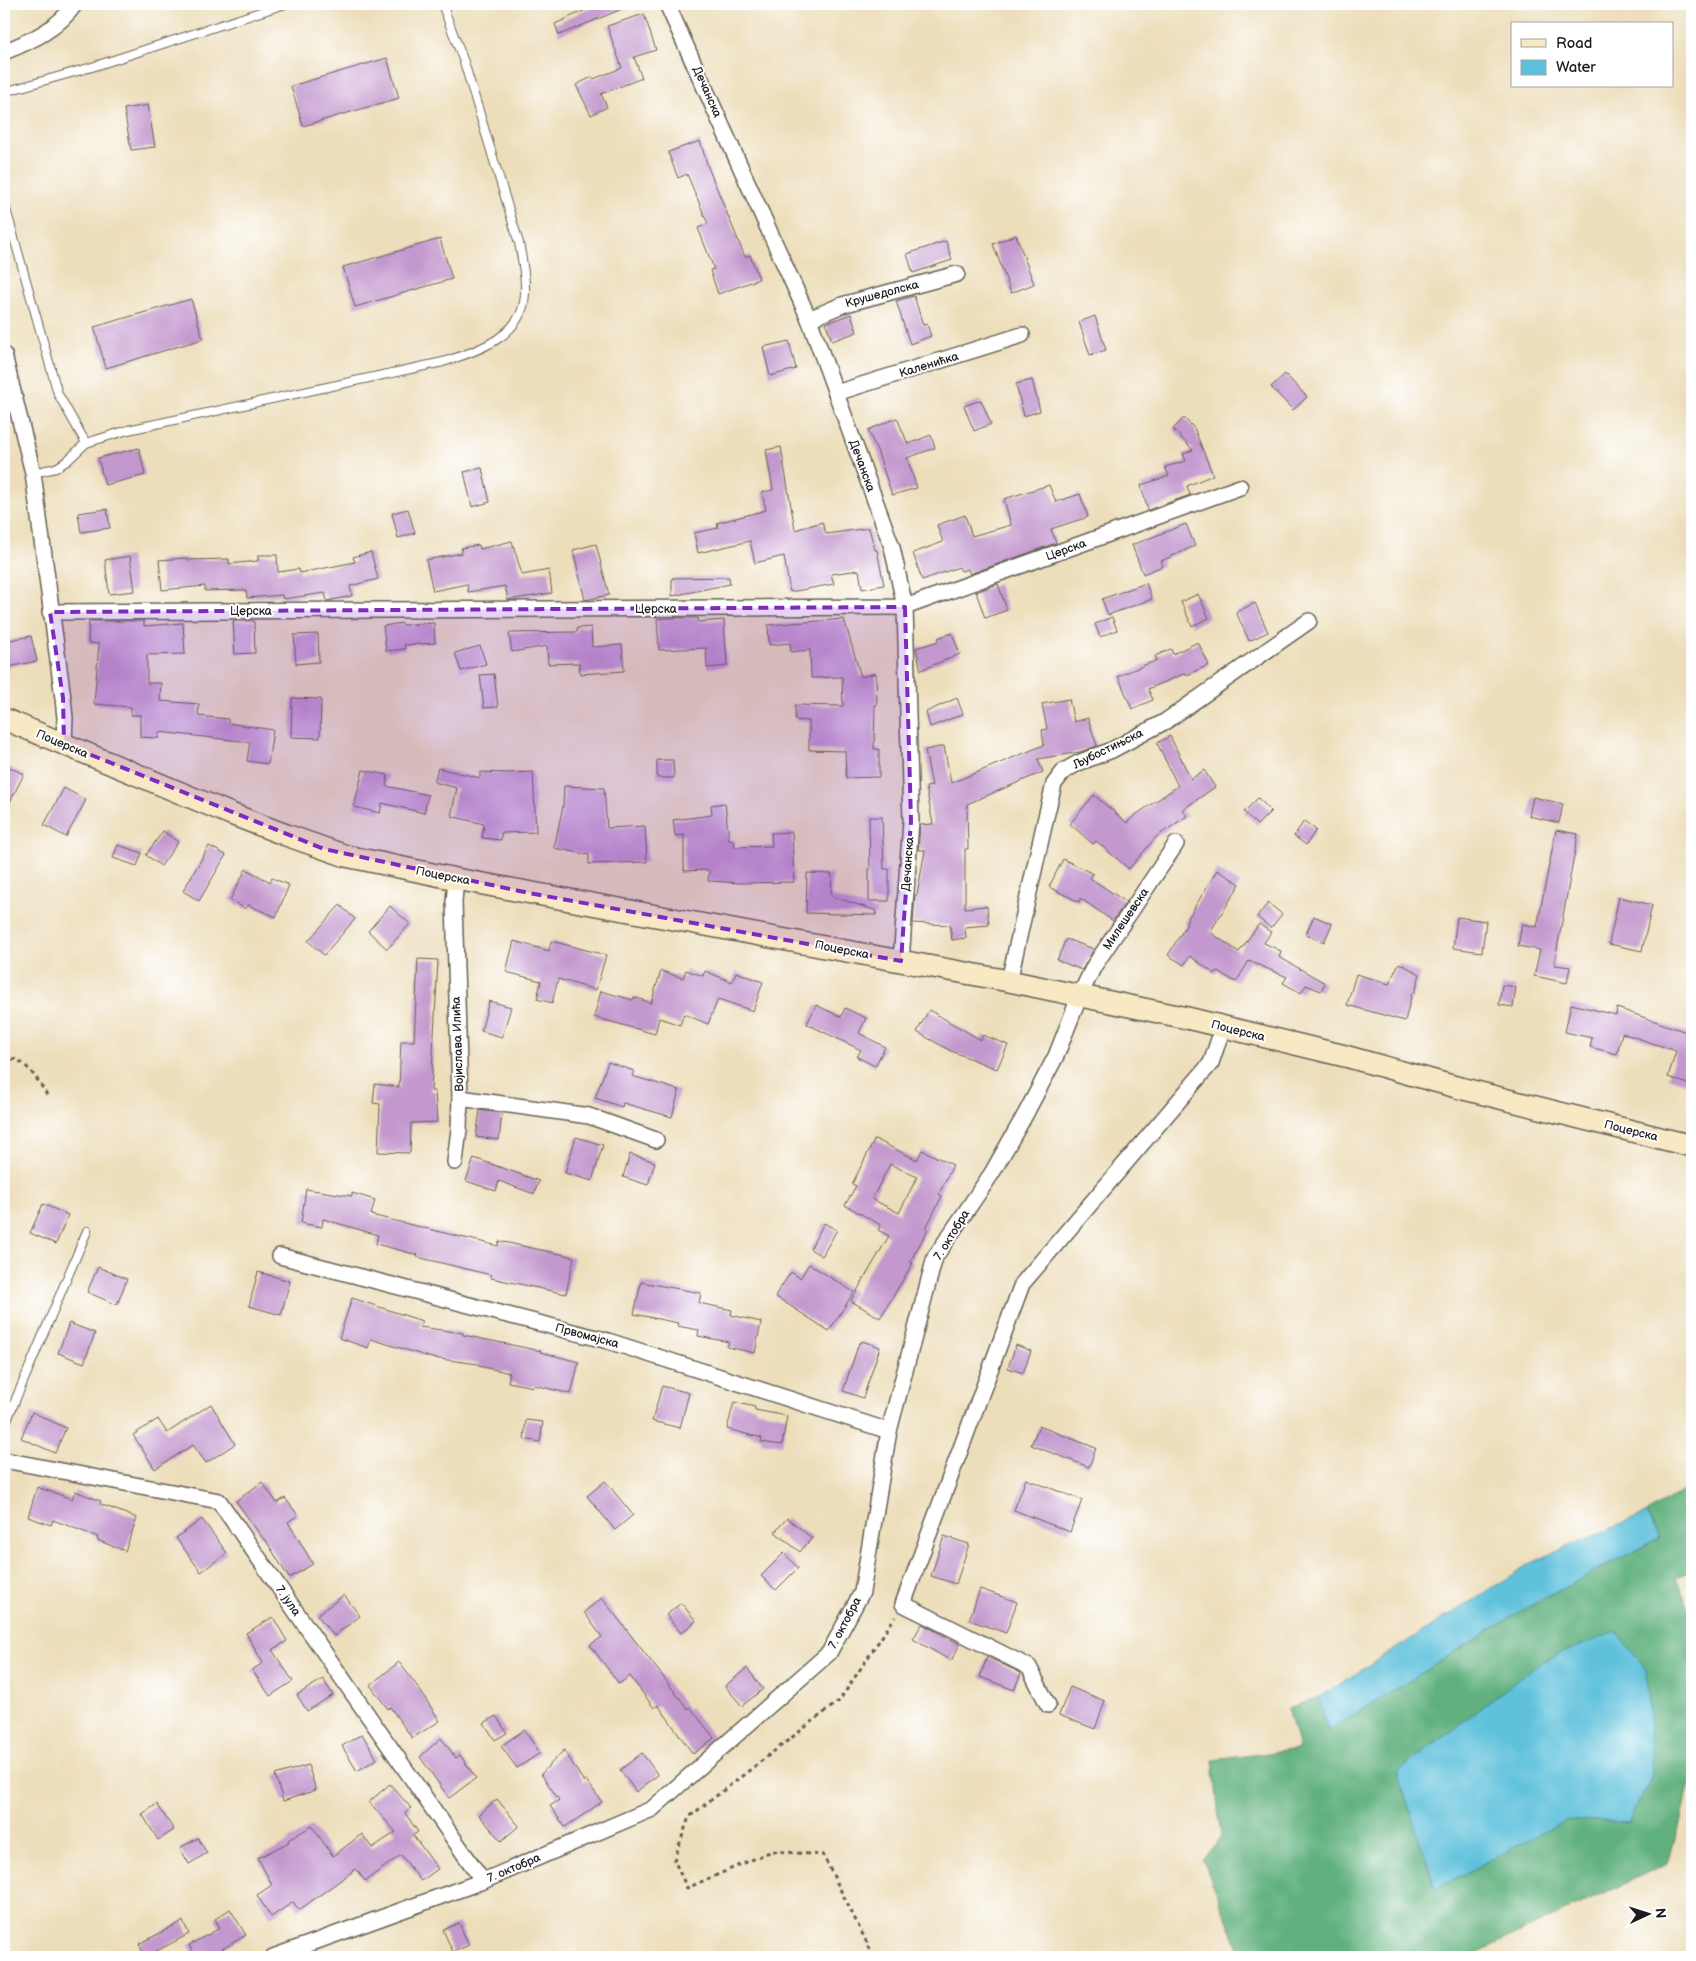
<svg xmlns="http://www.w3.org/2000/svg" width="1696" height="1961" font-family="'Balsamiq Sans',sans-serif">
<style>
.forest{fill:#60b17e;stroke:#3e664d}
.water{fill:#5ec1dc;stroke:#3d6e7c}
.building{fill:#c398ce;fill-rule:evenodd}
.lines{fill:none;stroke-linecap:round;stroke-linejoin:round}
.lane-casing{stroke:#656054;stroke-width:10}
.street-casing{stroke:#656054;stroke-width:18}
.secondary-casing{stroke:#656054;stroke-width:24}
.path{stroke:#656054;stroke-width:3;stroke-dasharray:4 4;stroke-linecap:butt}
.lane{stroke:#fff;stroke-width:8}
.street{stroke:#fff;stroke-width:15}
.secondary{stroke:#f8e8c3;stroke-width:21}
.marked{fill:#7b2cbf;fill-opacity:0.2;stroke:#7b2cbf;stroke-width:4;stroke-dasharray:10 6;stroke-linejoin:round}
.labels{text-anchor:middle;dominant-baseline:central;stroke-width:4;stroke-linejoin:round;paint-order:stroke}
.street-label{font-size:12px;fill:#1c1c1c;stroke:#fff}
</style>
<rect width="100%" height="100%" fill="#fff"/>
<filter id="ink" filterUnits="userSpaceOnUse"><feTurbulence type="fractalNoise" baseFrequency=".02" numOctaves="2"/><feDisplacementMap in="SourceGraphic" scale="10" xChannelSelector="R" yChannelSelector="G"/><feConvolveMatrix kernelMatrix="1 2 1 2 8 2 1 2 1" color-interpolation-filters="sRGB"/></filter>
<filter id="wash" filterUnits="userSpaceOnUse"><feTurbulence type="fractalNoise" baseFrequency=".0096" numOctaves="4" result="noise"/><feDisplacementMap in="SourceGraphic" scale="20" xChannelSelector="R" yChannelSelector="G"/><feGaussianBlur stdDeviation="1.12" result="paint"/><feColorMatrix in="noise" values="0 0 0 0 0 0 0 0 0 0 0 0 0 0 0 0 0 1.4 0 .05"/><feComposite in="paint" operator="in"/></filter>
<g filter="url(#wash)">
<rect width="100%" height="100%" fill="#eddebb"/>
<polygon class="forest" points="1692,1486 1692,1568 1676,1578 1692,1615 1692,1777 1668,1863 1468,1957 1242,1957 1203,1860 1221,1838 1213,1760 1299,1749 1288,1708 1319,1697 1328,1731 1526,1608 1659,1538 1647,1513"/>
<g class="water">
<polygon points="1647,1513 1659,1538 1526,1608 1328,1731 1319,1697 1535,1561"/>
<polygon points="1616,1631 1647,1671 1652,1776 1628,1823 1567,1819 1436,1889 1397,1772 1541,1662"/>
</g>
<g id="blocks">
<g class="building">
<polygon points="598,4 634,4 559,35 555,24"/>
<polygon points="644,14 656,50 634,57 642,78 601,94 607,107 591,115 576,85 592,77 593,79 622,68 607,26"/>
<polygon points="387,58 399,98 303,126 291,86"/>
<polygon points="148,105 155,147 131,150 124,109"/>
<polygon points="700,141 708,167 745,257 750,255 759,279 718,294 710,270 714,269 698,228 708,224 687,174 678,178 668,152"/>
<polygon points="1016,235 1034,284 1011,293 993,244"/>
<polygon points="440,239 452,279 355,307 343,267"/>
<polygon points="946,241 952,260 913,273 907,254"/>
<polygon points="914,296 923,325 927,324 931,336 910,344 896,301"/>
<polygon points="191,299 203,339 106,368 94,327"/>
<polygon points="851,314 857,332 832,341 826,323"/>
<polygon points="1095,316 1106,350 1090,355 1079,322"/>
<polygon points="789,341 796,369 770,376 763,347"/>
<polygon points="1285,374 1307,397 1293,410 1271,387"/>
<polygon points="1032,380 1040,411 1024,416 1016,384"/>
<polygon points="981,400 991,424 974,431 964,406"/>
<polygon points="897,418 908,444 931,435 935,448 907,458 917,488 892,495 878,453 868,430"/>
<polygon points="1184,418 1194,428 1213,475 1187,486 1190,495 1148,510 1141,485 1169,476 1165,467 1186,461 1183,454 1193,450 1173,429"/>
<polygon points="781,447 795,530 822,522 826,534 869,528 875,550 877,550 884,585 862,589 859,570 831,574 834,584 790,592 784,556 755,563 750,541 698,553 694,533 718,528 717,523 766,510 762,492 773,490 766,450"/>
<polygon points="139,448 145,475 105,485 98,458"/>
<polygon points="482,468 490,502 472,507 464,472"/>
<polygon points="1049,485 1056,502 1080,494 1088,517 1051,529 1056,543 970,574 968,569 961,571 959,567 922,580 913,553 943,542 937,525 965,515 972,536 1011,525 1004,499"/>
<polygon points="107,509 110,528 81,532 78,513"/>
<polygon points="408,509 415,533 398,538 392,513"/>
<polygon points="1186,524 1195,546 1161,561 1163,566 1143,574 1132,545"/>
<polygon points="512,541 522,575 549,570 552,593 508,600 505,586 468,592 467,584 433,591 426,560 462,553 461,548 479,545 480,549"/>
<polygon points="596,544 609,595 585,600 573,550"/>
<polygon points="371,552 378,579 350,586 352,596 327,601 325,593 283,599 282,595 247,598 246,590 205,591 205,586 162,590 159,560 187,558 188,560 229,559 229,564 258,561 258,555 277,555 278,572 299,569 300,573 355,562 353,557"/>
<polygon points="130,556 135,591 109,594 105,560"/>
<polygon points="729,577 730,584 672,596 672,578"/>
<polygon points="1146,583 1152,599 1108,615 1102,599"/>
<polygon points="998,584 1007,610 985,618 976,592"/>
<polygon points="1198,594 1209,618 1192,626 1181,602"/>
<polygon points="1255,603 1268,632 1249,641 1236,612"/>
<polygon points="1112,617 1117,630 1100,637 1095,624"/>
<polygon points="672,618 698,618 698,622 724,620 727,666 707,668 706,648 659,650 657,619"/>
<polygon points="844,619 861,677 876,673 877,705 875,705 874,749 879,749 879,777 846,778 845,751 809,750 809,721 795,720 795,705 843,706 842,677 811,678 810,650 791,652 790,643 769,645 768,625"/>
<polygon points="89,621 144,621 144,626 183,623 185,654 147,655 147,683 161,683 160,701 199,704 198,716 228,719 228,723 273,730 268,764 247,761 250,742 159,732 159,738 140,737 140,715 131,715 131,707 94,704 99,644 88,643"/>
<polygon points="233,621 254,621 255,653 235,654"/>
<polygon points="402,623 402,625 434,623 435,643 404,645 405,649 386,651 383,626"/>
<polygon points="591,627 592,647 622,645 624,671 580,674 579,663 548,664 547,646 512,652 509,633 577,632 577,628"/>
<polygon points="952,633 960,654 921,670 916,648 939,641 938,638"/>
<polygon points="318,634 319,662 296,664 294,635"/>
<polygon points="31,636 37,661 4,668 4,641"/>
<polygon points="1198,642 1209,665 1187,675 1186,673 1148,689 1153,700 1132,709 1118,676 1157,660 1155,656 1171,649 1173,654"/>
<polygon points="480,646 486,664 461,671 455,653"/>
<polygon points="494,674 498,707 484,708 480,675"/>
<polygon points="292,698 321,699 320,738 291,737"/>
<polygon points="957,698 963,714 930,727 926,712"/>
<polygon points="1069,699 1074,722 1088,718 1097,746 1080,752 1038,759 1043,772 967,804 968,849 965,849 965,908 987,906 989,925 965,927 966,938 952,940 950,925 913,923 915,895 917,895 925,850 918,850 920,825 933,824 926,787 932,786 925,750 944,746 951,783 1044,745 1042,730 1047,729 1042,704"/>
<polygon points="1170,736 1191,779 1204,770 1215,787 1182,810 1187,816 1156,837 1129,869 1096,841 1093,844 1070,824 1094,795 1127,823 1134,816 1178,786 1157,743"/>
<polygon points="657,760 673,760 674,778 657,778"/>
<polygon points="9,767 24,774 4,814 4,777"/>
<polygon points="438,768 480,778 480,772 507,773 533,772 536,832 501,833 501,840 482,838 484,824 451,816 457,788 434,782"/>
<polygon points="363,770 388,775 386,786 428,795 424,813 382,803 380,813 354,807"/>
<polygon points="564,786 604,788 607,828 645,826 647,862 589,864 589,855 554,848 563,806"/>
<polygon points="64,788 86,800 66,837 44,825"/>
<polygon points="1533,797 1563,804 1559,823 1529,816"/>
<polygon points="1258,798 1271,811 1257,825 1244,812"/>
<polygon points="725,803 729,840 735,841 734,847 772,846 771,833 792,832 794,882 741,883 708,881 709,870 684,871 684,835 675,836 673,820 712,815 711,805"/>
<polygon points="869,817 882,817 884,869 889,869 889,901 869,901 869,869 870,869"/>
<polygon points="1304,821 1316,830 1306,845 1294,836"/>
<polygon points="1556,830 1578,834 1555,960 1555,965 1570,967 1567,983 1534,976 1540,950 1518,946 1522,924 1537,927"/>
<polygon points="163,831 178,842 161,866 146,855"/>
<polygon points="118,845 142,853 137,866 113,858"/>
<polygon points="209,846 226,855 199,901 183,891"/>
<polygon points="1063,859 1093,874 1090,878 1126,902 1113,921 1080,898 1079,902 1049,887"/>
<polygon points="246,869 270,882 272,878 289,885 276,917 248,905 246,909 230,900"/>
<polygon points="1217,870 1240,884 1210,932 1239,952 1259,924 1271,932 1264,943 1281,951 1279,957 1325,983 1321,991 1306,985 1301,993 1283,983 1287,977 1249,961 1236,982 1217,971 1215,974 1190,956 1184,965 1168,955 1187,924 1185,923"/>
<polygon points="807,873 832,874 831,896 877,911 876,915 806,913"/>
<polygon points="1619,897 1652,905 1642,951 1609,944"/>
<polygon points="1268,903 1282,914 1271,928 1257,917"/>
<polygon points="340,905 355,919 324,955 308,941"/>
<polygon points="390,906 410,924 387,949 368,931"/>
<polygon points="1314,916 1332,924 1324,942 1306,934"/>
<polygon points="1457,917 1486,921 1482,952 1453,948"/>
<polygon points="1066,939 1094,949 1082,970 1057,960"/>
<polygon points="514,941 549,951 551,941 606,955 596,990 558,979 552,1003 537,999 541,981 506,972"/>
<polygon points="418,959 438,960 431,1091 435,1091 437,1122 411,1123 410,1153 378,1152 380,1104 373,1103 375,1084 399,1087 401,1041 414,1041"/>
<polygon points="1399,963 1420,974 1414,994 1412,993 1405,1021 1347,1005 1356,974 1389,984"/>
<polygon points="686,970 703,976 705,971 732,982 736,972 763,982 753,1011 718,999 708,1024 684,1014 680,1025 659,1018 655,1034 594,1017 601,991 633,1000 634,997 651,1003 661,971 683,978"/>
<polygon points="1502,985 1516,987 1513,1007 1499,1005"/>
<polygon points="489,1001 511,1007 502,1037 481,1031"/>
<polygon points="1571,1004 1616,1015 1617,1008 1692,1034 1692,1071 1688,1084 1668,1077 1676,1051 1622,1033 1617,1054 1590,1047 1592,1038 1565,1032"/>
<polygon points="816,1005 841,1017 845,1008 866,1018 859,1033 885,1047 875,1066 857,1057 861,1050 807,1024"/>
<polygon points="929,1010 981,1040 983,1035 1008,1045 997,1069 951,1051 917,1032"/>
<polygon points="608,1062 634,1071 632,1076 679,1090 672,1117 623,1103 622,1107 595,1098"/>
<polygon points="480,1110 502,1113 499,1140 476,1137"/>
<polygon points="576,1137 603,1145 592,1181 565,1173"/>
<path d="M875 1139 917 1160 922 1150 953 1165 939 1194 942 1196 926 1228 928 1229 910 1262 913 1263 880 1318 851 1301 889 1236 878 1230 881 1225 845 1205 856 1186 852 1184ZM890 1164 917 1177 899 1213 872 1199Z"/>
<polygon points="630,1154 655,1162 648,1185 623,1177"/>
<polygon points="474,1158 539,1181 534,1194 499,1181 496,1191 466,1181"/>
<polygon points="306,1189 352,1196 352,1193 375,1200 371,1215 498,1246 499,1241 574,1257 566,1294 491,1278 491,1275 417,1257 418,1255 376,1244 378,1235 323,1219 322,1227 301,1223"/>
<polygon points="43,1204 68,1215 56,1244 30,1233"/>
<polygon points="824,1223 837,1230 822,1256 810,1249"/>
<polygon points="809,1264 854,1292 829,1331 775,1296 791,1272 800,1278"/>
<polygon points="98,1267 127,1279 117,1305 87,1292"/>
<polygon points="258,1272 290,1281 281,1315 249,1306"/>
<polygon points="641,1282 701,1293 699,1303 732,1310 731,1315 761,1322 755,1353 727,1347 729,1342 698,1336 699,1330 677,1326 678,1323 634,1314"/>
<polygon points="352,1298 422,1321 420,1327 463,1333 463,1335 541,1351 540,1352 579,1362 571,1394 534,1385 533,1387 508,1382 510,1373 479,1366 479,1364 432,1358 371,1339 368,1348 339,1338"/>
<polygon points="69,1323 95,1333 84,1363 58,1353"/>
<polygon points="862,1341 880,1347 863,1398 843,1391 859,1343 861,1343"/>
<polygon points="1016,1345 1031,1351 1023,1373 1008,1368"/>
<polygon points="662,1386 689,1393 680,1428 652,1421"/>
<polygon points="734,1402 755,1407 755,1410 787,1416 782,1445 761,1442 762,1438 727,1429"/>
<polygon points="211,1404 235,1444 206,1463 193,1445 155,1469 133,1435 158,1419 167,1433"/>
<polygon points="32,1412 66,1428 55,1453 21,1438"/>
<polygon points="526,1420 543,1422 540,1442 524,1439"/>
<polygon points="1039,1426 1096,1448 1089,1467 1031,1445"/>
<polygon points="1026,1479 1082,1500 1070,1532 1014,1510"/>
<polygon points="605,1481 633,1515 615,1530 587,1496"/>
<polygon points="262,1482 277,1503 285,1498 298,1515 288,1522 313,1564 289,1578 265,1539 264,1540 236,1501"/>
<polygon points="37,1487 72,1499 75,1491 101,1501 100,1504 137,1518 125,1551 97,1540 98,1537 53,1520 51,1525 28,1517"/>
<polygon points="787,1518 812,1538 800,1552 775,1532"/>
<polygon points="202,1519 227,1553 201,1572 176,1538"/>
<polygon points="944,1536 969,1544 956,1584 931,1576"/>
<polygon points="784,1553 798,1568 776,1590 761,1576"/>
<polygon points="980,1589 1017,1602 1006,1633 969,1620"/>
<polygon points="344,1595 360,1616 334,1636 317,1615"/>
<polygon points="602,1598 688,1709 690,1707 714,1738 693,1754 658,1705 654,1708 630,1676 619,1684 590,1645 602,1637 584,1612"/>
<polygon points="681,1603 696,1621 681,1633 666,1615"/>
<polygon points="273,1617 287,1641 272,1650 293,1681 270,1696 252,1670 263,1663 246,1633"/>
<polygon points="922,1624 960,1644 951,1661 913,1639"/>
<polygon points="987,1657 1021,1673 1014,1690 980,1677"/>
<polygon points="399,1662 417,1686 440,1721 412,1738 390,1707 388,1709 370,1685"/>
<polygon points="747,1668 763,1689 742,1706 725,1686"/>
<polygon points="323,1679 333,1695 307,1711 297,1695"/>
<polygon points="1070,1687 1105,1701 1095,1729 1059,1715"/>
<polygon points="496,1716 507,1733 495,1740 484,1723"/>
<polygon points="524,1730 540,1753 517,1768 501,1746"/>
<polygon points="362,1734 377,1759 357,1771 342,1746"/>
<polygon points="441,1738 456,1758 460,1755 476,1778 449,1798 420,1757"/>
<polygon points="564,1750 584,1782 586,1780 602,1802 565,1827 550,1806 559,1800 541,1774"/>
<polygon points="642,1753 658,1775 636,1792 620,1770"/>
<polygon points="308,1765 316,1790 283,1801 275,1775"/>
<polygon points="390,1784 411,1808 405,1813 418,1832 413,1835 438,1869 421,1881 401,1855 365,1881 356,1869 299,1910 293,1902 271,1917 257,1895 272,1885 258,1858 289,1842 288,1840 312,1826 333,1856 362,1834 372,1848 396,1832 369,1802"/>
<polygon points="497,1799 519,1826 501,1841 479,1815"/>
<polygon points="157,1804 174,1830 158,1840 142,1814"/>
<polygon points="198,1838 207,1853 189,1864 180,1848"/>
<polygon points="230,1909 246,1935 219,1951 222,1957 195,1957 189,1945 220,1928 215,1919"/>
<polygon points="183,1921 189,1934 145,1957 139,1944"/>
<polygon points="459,1923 469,1945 453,1952 443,1930"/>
</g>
</g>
</g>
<g filter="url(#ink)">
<use href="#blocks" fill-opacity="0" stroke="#656054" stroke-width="1"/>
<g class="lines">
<g class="lane-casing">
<g id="lane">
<polyline points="4,92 92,67 285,4"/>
<polyline points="4,202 58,394 86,443"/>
<path d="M33 473 56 468 67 461 86 443 128 430 443 362C478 351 524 336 525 293 526 276 522 259 519 243L464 62 442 4"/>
<polyline points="4,1427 87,1231"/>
</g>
</g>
<g class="street-casing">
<g id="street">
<polyline points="667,4 809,319 892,547 905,607 911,821 901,961"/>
<path d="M4 52C31 41 58 29 75 4"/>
<polyline points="809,319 842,305 957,274"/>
<polyline points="4,355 33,473 63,698 65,718 64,744"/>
<polyline points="836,393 1022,335"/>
<polyline points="50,612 905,607 1240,487"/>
<polyline points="1009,981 1046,817 1054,784 1064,771 1078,763 1112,750 1166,721 1309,621"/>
<polyline points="460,1098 589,1116 656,1140"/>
<polyline points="455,1162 459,1129 460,1098 454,902 456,879"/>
<polyline points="280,1256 608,1341 889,1431"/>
<polyline points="4,1460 219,1501 483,1881"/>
<polyline points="1048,1705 1029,1667 903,1604 1022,1284 1211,1063 1223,1027"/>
<polyline points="273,1957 483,1881 652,1809 829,1653 862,1592 889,1431 935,1257 992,1173 1025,1115 1056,1056 1080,995 1094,966 1176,844"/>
</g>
</g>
<g class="secondary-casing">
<polyline id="secondary" points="4,719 231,814 286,835 346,856 456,879 1009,981 1187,1018 1345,1056 1456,1087 1692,1146"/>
</g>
<g class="path">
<path d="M4 1057C28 1059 37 1080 49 1098"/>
<polyline points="874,1957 823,1855 772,1851 687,1888 674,1860 689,1817 839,1701 895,1617"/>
</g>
<use href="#lane" class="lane"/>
<use href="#street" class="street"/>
<use href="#secondary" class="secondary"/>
</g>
</g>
<path class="marked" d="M905 607 911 821 901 961 529 893 324 849 64 744 63 698 50 612Z"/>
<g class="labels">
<g class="street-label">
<text transform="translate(707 92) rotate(66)">Дечанска</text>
<text transform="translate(882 294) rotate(-15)">Крушедолска</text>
<text transform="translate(929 365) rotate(-17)">Каленићка</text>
<text transform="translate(862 466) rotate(70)">Дечанска</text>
<text transform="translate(1066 550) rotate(-20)">Церска</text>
<text x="656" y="609">Церска</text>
<text x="251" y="611">Церска</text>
<text transform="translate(62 744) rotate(23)">Поцерска</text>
<text transform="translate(1108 749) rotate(-26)">Љубостињска</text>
<text transform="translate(908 864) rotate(-86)">Дечанска</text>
<text transform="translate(443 876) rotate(11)">Поцерска</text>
<text transform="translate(1126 919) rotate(-56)">Милешевска</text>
<text transform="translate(842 950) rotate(11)">Поцерска</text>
<text transform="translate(1238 1031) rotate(14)">Поцерска</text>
<text transform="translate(458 1044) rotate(-92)">Војислава Илића</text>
<text transform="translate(1631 1131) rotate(14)">Поцерска</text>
<text transform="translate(952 1235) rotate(-58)">7. октобра</text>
<text transform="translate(587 1336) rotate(15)">Првомајска</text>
<text transform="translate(288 1601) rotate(55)">7. јула</text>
<text transform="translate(845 1623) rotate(-62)">7. октобра</text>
<text transform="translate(514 1868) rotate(-23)">7. октобра</text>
</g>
</g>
<rect width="1696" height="1961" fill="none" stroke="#fff" stroke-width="20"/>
<rect x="1511" y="22" width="162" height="65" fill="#ffffff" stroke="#a4a4a4"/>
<rect x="1521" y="39" width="25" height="8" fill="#f8e8c3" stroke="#a4a4a4"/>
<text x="1556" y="48" font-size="15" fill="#1c1c1c">Road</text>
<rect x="1521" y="60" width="25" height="15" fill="#5ec1dc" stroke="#a4a4a4"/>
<text x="1556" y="72" font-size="15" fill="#1c1c1c">Water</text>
<g transform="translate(1648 1914) rotate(86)" stroke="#ffffff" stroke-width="4" paint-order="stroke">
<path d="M0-4L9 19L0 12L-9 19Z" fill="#1c1c1c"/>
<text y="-8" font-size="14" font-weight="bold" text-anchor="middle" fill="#1c1c1c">N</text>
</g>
</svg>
